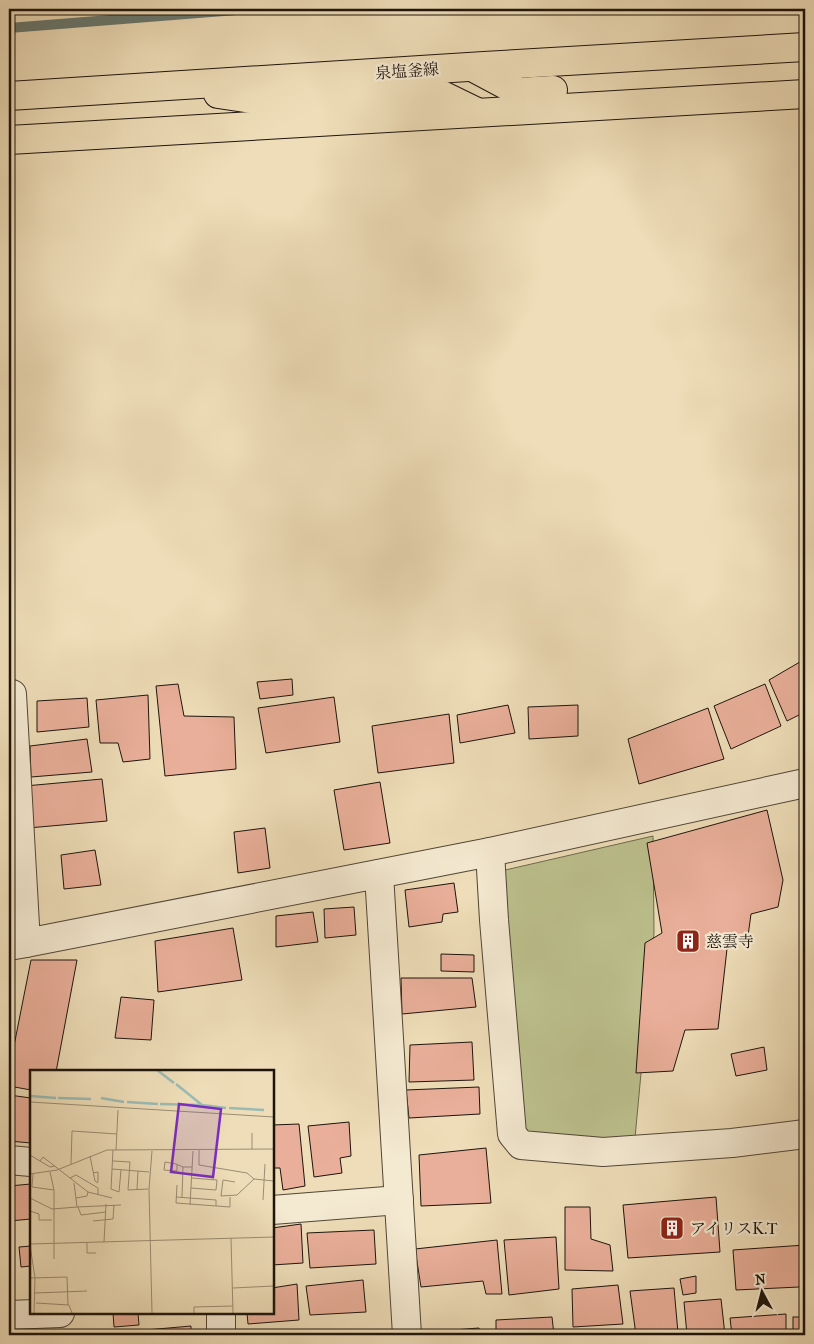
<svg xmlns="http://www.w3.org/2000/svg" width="814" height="1344" font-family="'IM FELL French Canon','Noto Serif JP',serif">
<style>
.green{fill:#bcc08d;stroke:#6c6a4c}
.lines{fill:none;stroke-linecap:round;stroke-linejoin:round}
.stream{stroke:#687871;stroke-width:10}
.building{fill:#eaaf9a;stroke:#1d140c}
.minor-casing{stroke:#514637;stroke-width:30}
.major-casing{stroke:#1d140c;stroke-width:30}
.minor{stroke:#f4e9d1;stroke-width:28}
.major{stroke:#eeddb8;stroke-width:28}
.labels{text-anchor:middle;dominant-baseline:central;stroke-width:4.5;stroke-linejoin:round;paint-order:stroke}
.street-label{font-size:16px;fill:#1d140c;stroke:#f4e9d1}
.poi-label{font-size:16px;fill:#1d140c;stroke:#f4e9d1;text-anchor:start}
.inset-river{fill:none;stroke:#9abbb4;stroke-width:2.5}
.inset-road{fill:none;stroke:#9a8d73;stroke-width:1}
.view{fill:#7b2cbf;fill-opacity:0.15;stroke:#7b2cbf;stroke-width:2.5}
.inset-edge{fill:none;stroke:#1d140c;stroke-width:2.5}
</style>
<rect width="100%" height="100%" fill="#eeddb8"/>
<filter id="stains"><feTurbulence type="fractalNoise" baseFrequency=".004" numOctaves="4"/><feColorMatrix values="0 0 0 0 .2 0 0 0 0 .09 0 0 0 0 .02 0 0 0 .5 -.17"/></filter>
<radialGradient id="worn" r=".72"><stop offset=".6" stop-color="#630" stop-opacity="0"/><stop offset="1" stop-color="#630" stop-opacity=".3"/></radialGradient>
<polygon class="green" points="653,836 654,933 635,1138 531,1138 520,1123 501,871"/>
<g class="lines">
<polyline class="stream" points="9,28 249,9"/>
</g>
<g class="building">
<polygon points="805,659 805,712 787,721 769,680"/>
<polygon points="292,679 293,695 260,699 257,682"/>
<polygon points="178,684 184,716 234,717 236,769 165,776 156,686"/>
<polygon points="765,684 781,726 731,749 714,706"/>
<polygon points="148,695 150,759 123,762 118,743 100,743 96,700"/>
<polygon points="334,697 340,742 266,753 258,708"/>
<polygon points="87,698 89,727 37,732 37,701"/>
<polygon points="508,705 515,733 460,743 457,715"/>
<polygon points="578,705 578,736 529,739 528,707"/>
<polygon points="708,708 724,759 639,784 628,739"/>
<polygon points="449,714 454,763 378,773 372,726"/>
<polygon points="87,739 92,772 31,777 30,746"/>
<polygon points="102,779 107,821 28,828 25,786"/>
<polygon points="380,782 390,843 344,850 334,790"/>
<polygon points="767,810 783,880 778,907 751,914 748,936 728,940 718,1029 685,1030 673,1071 636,1073 645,943 662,933 647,843"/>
<polygon points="265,828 270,868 238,873 234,832"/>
<polygon points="95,850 101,885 64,889 61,855"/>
<polygon points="454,883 458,912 443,914 442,922 409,927 405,890"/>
<polygon points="354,907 356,935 325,938 324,909"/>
<polygon points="313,912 318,942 276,947 276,916"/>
<polygon points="233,928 242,980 158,992 155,941"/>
<polygon points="441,954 474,955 474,972 441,971"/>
<polygon points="31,960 77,960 56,1072 31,1072 31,1090 9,1086 9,1071"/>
<polygon points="401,978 472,978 476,1007 402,1014"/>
<polygon points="121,997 154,1000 151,1040 115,1038"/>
<polygon points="472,1042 474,1080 409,1082 410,1045"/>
<polygon points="764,1047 767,1070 736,1076 731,1054"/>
<polygon points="479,1087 480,1114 409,1118 406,1090"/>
<polygon points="9,1095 31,1098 31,1143 9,1141"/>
<polygon points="349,1122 351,1156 340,1158 342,1173 314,1177 308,1126"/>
<polygon points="299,1124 305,1186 283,1190 280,1168 272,1168 272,1125"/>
<polygon points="486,1148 491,1203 421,1206 419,1155"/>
<polygon points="31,1184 31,1203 30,1203 31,1219 9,1221 9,1186"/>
<polygon points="716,1197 720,1252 628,1258 623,1205"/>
<polygon points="565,1207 590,1207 591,1239 610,1245 613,1271 565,1270"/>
<polygon points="301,1224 303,1263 272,1265 272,1228"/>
<polygon points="374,1230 376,1264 310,1268 307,1233"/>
<polygon points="556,1237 559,1289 509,1295 504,1240"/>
<polygon points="497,1240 502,1294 486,1294 483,1281 421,1287 415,1249"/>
<polygon points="805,1245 805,1275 804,1275 799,1287 736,1290 733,1250"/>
<polygon points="31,1246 31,1266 21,1267 19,1247"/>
<polygon points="696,1276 696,1293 683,1295 680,1279"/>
<polygon points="363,1280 366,1312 310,1315 306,1286"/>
<polygon points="297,1284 299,1320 248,1324 247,1313 272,1313 272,1288"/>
<polygon points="618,1285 623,1324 573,1327 572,1289"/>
<polygon points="674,1288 678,1333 666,1335 636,1335 630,1291"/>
<polygon points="721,1299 725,1335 687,1335 684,1302"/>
<polygon points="113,1313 138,1313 139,1325 114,1327"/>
<polygon points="786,1314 786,1335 732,1335 730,1318"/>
<polygon points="552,1317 554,1335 496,1335 496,1320"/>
<rect x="793" y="1317" width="12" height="18"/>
<polygon points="191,1326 191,1335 146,1335 146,1330"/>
<polygon points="479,1328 479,1335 427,1335 427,1332"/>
<polygon points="372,1331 372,1335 330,1335"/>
</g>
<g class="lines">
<g class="minor-casing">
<g id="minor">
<polyline points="12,694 26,943"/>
<polyline points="490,852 494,920 512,1134 521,1145 603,1152 732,1143 805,1134"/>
<polyline points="379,874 407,1335"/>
<polyline points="9,946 26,943 490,852 805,783"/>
<polyline points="9,1160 31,1162"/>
<polyline points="272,1210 399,1200"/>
<polyline points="221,1313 221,1335"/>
<polyline points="9,1315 60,1313"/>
</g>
</g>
<g class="major-casing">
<g id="major">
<polyline points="472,67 519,92 553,90"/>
<polyline points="218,94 272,102 438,93 477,112"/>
<polyline points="9,96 484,66 805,47"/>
<polyline points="9,140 805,94"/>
</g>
</g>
<use href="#minor" class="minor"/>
<use href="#major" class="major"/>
</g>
<defs>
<g id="building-square" transform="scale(1.25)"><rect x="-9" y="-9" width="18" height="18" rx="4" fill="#8f2418" stroke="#f4e9d1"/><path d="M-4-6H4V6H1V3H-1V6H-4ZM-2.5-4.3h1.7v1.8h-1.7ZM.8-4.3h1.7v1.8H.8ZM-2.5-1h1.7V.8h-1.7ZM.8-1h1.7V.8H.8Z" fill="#fff"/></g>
</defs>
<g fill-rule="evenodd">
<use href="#building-square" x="688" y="941"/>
<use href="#building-square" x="672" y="1228"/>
</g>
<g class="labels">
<g class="street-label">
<text transform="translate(407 71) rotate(-4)">泉塩釜線</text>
</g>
<g class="poi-label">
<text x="706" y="941">慈雲寺</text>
<text x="690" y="1228">アイリスK.T</text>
</g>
</g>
<g transform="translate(30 1070)">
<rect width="244" height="244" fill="#eeddb8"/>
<path class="inset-river" d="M127 0 144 13M146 14 172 35 196 38M0 26 26 28M28 28 61 29M71 28 94 32M97 32 128 34M130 34 170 35M199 38 234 40"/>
<path class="inset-road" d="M0 32 244 47M222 63V79M83 80 81 119 89 122 91 100M86 80 88 40M169 80V95L217 103 224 109M122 81 119 119 122 243M0 85 20 97 25 96M60 86 65 111 68 113M10 91 13 87 40 108 46 105 68 118V125M83 91 100 92 98 120 118 119M41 94 42 61 87 64M147 94V101L134 100 135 92 146 94 153 97M82 99 119 102M20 102 24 120V189M63 103 68 102V112M0 104 27 100 77 80 244 79M3 104 2 117 24 120M40 108 58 122 82 128M205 112 193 110 191 126 207 125 224 109 244 111M44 113 47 137 91 135M147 115 146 133 200 137V127M161 118 186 120 187 110 162 108M107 119 108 101M146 127 186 130V136M152 127 153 97H162M0 128 22 139 47 137M46 128 57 126 58 122M233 130 235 94M160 135 163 81M48 137 51 145 76 142M0 141 9 144V150H22M63 151 83 149 84 135M201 168 203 243M74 172 76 134M57 173V183H66M0 174 244 167M0 175 5 208 4 243M0 208 37 207 38 235M203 218 244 216M5 223 57 221M6 233 39 235 42 243M164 243V237L203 236"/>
<path class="view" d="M149 34 191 39 183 107 141 102Z"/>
<rect width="244" height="244" class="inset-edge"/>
</g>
<rect width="814" height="1344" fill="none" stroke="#eeddb8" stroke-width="30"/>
<rect x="10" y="10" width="794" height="1324" fill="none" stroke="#1d140c" stroke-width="2.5"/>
<rect x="15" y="15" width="784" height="1314" fill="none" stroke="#1d140c"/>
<g transform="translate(762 1292) rotate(353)" stroke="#f4e9d1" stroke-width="4" paint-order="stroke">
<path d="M0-4L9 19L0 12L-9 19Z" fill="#1d140c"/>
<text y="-8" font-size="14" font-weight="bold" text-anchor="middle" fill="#1d140c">N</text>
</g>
<rect width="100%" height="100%" filter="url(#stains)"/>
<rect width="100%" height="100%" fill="url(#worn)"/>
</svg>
